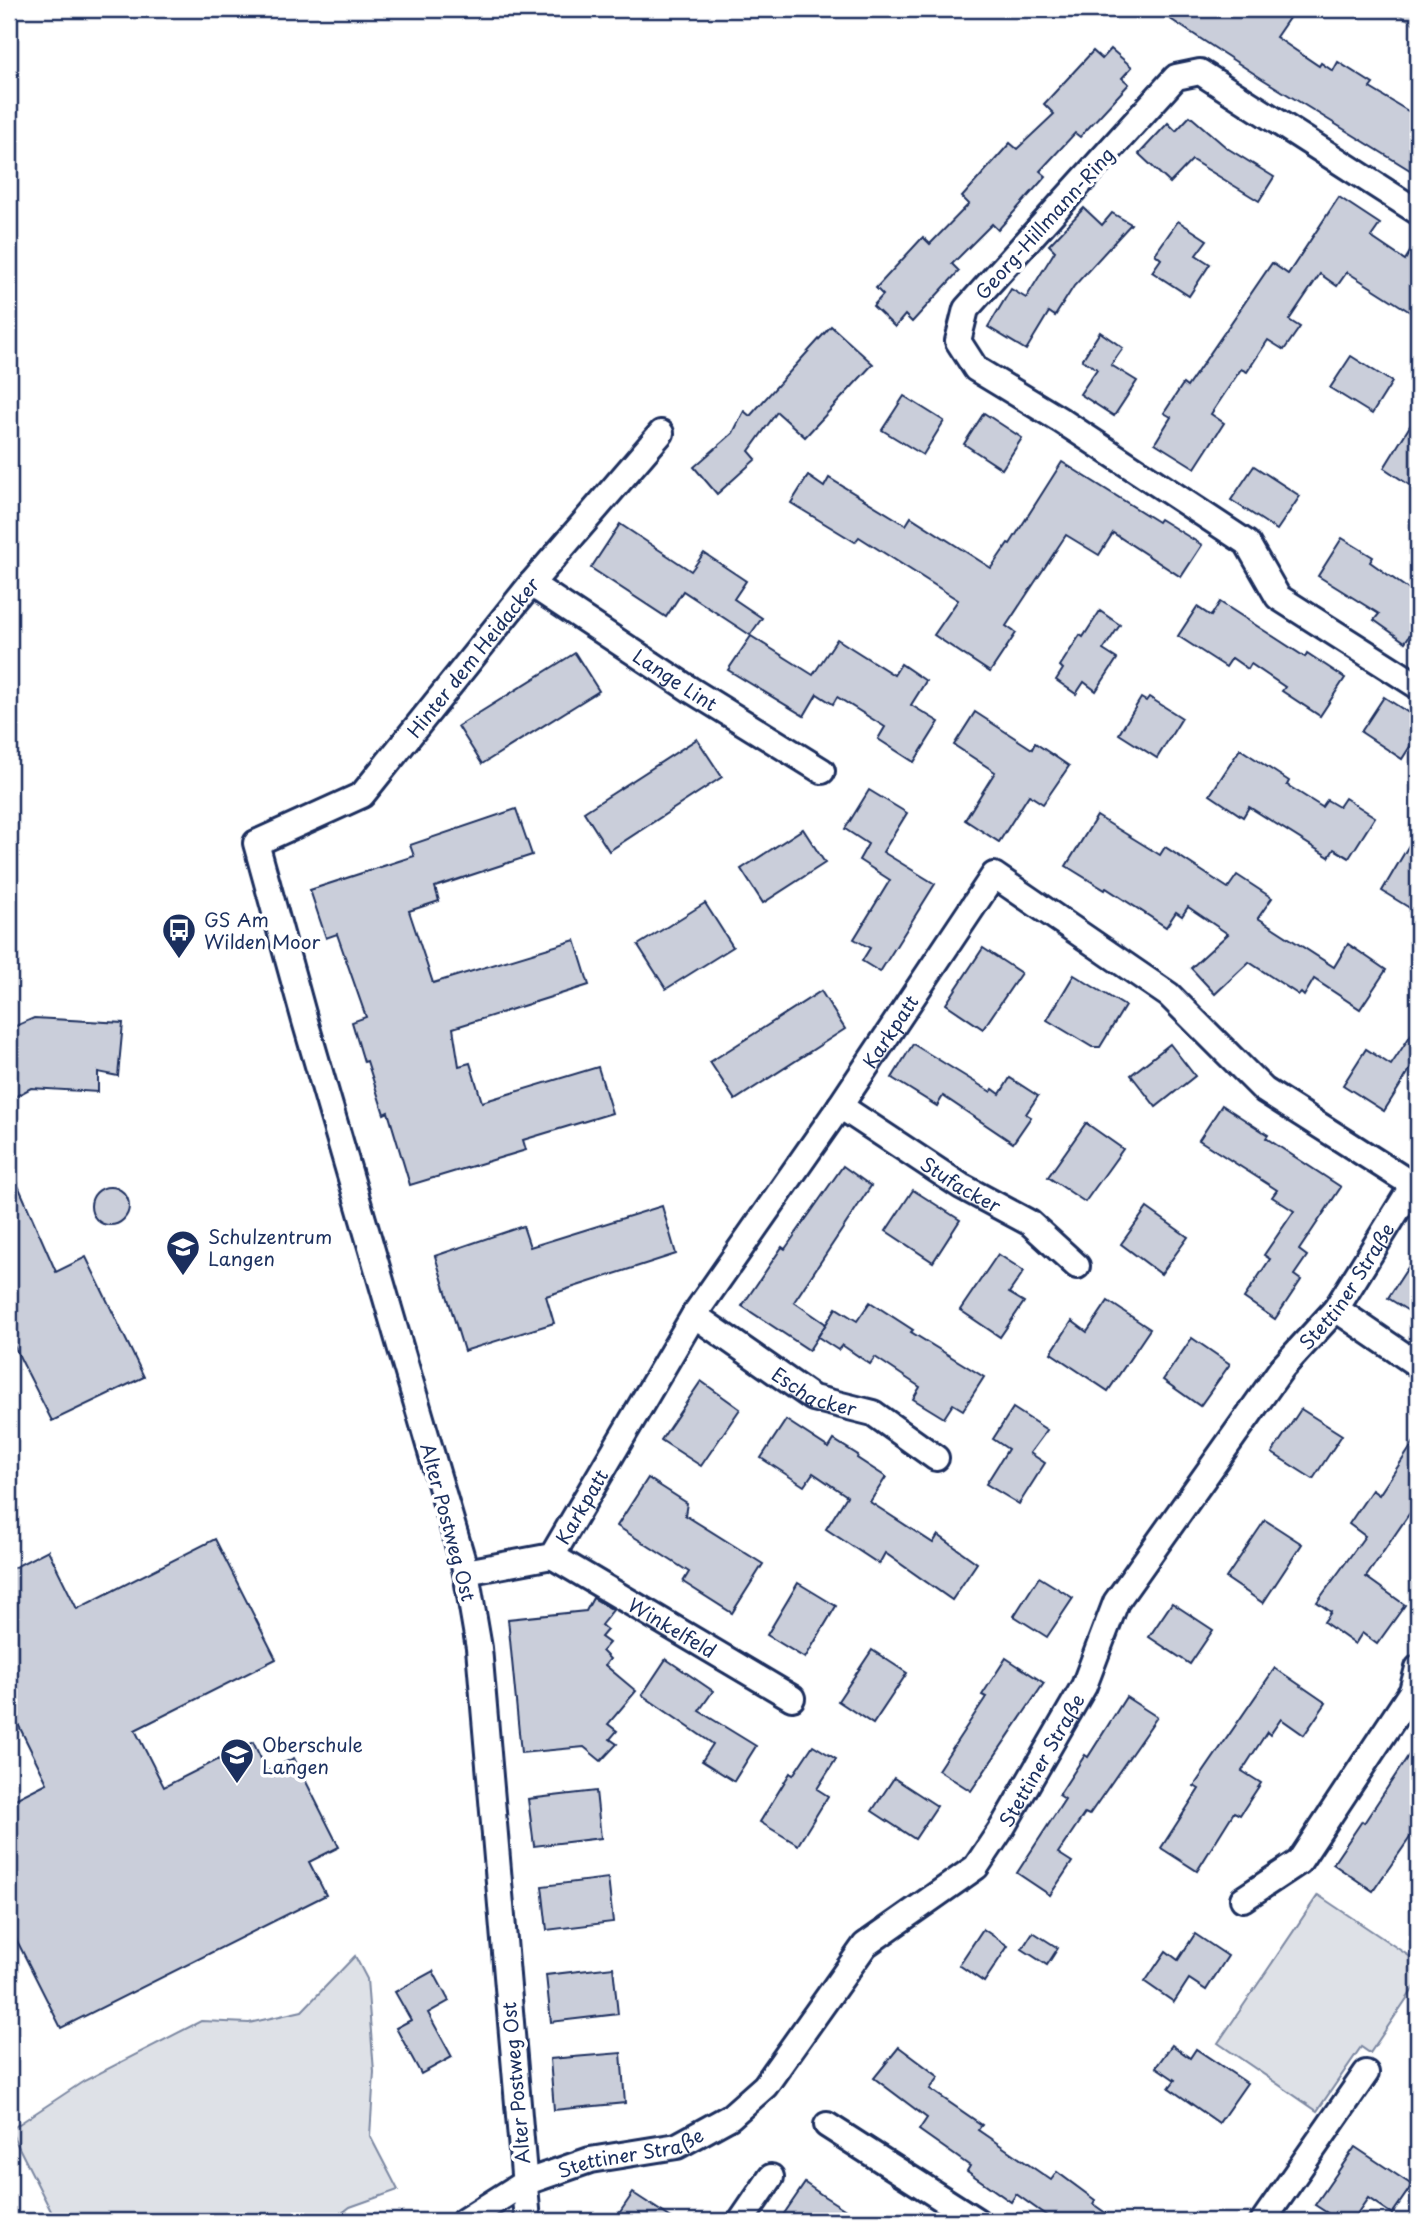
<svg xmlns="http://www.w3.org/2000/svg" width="1427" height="2230" font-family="'Playpen Sans',sans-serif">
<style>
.green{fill:#dee1e7;stroke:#7c88a2;stroke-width:2}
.building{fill:#caceda;stroke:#1b2f5e;stroke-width:2}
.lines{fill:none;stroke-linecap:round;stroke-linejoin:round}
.minor-casing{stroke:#1b2f5e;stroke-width:30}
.minor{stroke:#fff;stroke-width:24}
.labels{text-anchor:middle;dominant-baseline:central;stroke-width:7;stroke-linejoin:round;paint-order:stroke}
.street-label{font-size:19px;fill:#1b2f5e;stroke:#fff}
.poi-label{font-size:19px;fill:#1b2f5e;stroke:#fff;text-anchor:start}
</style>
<rect width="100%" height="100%" fill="#fff"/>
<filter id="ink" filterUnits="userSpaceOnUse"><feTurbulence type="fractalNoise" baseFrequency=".0143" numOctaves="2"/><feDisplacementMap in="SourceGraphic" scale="14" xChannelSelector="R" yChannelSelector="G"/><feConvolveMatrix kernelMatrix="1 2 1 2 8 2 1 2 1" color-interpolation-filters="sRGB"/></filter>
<g filter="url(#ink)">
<g class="green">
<polygon points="1390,9 1418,9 1418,26"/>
<polygon points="1318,1895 1418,1962 1418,1982 1370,2053 1361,2047 1317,2111 1218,2043"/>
<polygon points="355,1956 367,1979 374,2072 370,2136 398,2190 350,2207 332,2221 56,2221 10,2130 84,2081 201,2021 249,2023 302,2011"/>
</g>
<g class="building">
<polygon points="1155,9 1275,9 1289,18 1276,37 1319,66 1321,63 1333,71 1338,62 1373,84 1370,88 1418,117 1418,175 1264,80"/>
<polygon points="1111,49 1132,67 1122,78 1129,84 1080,137 1075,133 1040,171 1046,176 998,230 992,224 952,264 959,271 912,322 905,315 895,327 873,306 883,295 876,288 923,237 930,244 969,204 962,197 1010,143 1017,149 1054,114 1044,104 1093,51 1102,59"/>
<polygon points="1190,116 1227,148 1274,177 1259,201 1192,160 1170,183 1139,154 1168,123 1176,131"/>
<polygon points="1339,197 1380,224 1371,237 1405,260 1418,239 1418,317 1347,272 1337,286 1320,274 1289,320 1300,327 1284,350 1268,340 1247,372 1241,369 1211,414 1224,423 1195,468 1155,443 1171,417 1164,413 1183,384 1187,387 1272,263 1288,274"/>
<polygon points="1084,208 1102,225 1112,213 1131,224 1074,286 1055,316 1049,312 1026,350 988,327 1011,289 1026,298 1055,251 1049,245"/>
<polygon points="1178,221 1207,240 1196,255 1210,264 1189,296 1152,272 1161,259 1155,254"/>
<polygon points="831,326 873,364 805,437 777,412 749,451 756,459 717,494 694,467 733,433 744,411 750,416"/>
<polygon points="1100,332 1123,348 1111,365 1137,381 1114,416 1080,394 1097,369 1082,360"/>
<polygon points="1351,356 1392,382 1372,414 1330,388"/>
<polygon points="904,396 944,421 923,455 882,430"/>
<polygon points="984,413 1022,438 1002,469 964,444"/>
<polygon points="1418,413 1418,475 1411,486 1384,468"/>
<polygon points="1062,462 1158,522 1160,519 1202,545 1181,577 1113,533 1099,555 1066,535 1006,626 1016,633 990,672 934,635 958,600 859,537 855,542 791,503 808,476 824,487 829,478 906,525 911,517 991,568 1008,543 1010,544"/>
<polygon points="1254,466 1300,496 1277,530 1231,500"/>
<polygon points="620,524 691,571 704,553 746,581 734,599 762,618 750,635 683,591 666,617 591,568"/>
<polygon points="1342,538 1373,557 1370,562 1418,596 1418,623 1405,642 1374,620 1379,614 1318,576"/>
<polygon points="1220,602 1305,657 1307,653 1345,678 1320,716 1282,691 1285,687 1251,664 1248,669 1232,658 1226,667 1178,636 1197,607 1211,616"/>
<polygon points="1100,611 1120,625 1103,650 1117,659 1096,691 1084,682 1076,694 1056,680 1063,669 1060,666 1080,635 1083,637"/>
<polygon points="751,636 813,675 837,639 894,675 901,664 926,681 911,705 939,722 914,762 878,739 885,727 837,697 833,704 817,694 804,716 728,670"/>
<polygon points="575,653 599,691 482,764 458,726"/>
<polygon points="1149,697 1182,718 1157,758 1119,734 1141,698 1146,701"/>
<polygon points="1384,697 1418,719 1418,734 1402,759 1361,732"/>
<polygon points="975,712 1032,749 1035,743 1069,766 1043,804 1029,795 999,842 965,820 995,772 954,745"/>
<polygon points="697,739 722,777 609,851 584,812"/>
<polygon points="1240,749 1289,781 1287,785 1322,807 1327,800 1339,807 1345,798 1375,817 1349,858 1334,849 1329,857 1249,807 1243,817 1210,795"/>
<polygon points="869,790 907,813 883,852 935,884 880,972 862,961 870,948 854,939 890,880 859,860 868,844 845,829"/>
<polygon points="516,809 532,855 435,887 439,901 409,911 433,983 575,940 589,985 453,1028 459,1066 470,1063 482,1102 598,1067 612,1113 523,1140 526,1150 410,1185 388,1112 384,1114 367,1061 364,1062 352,1022 366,1017 337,934 326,938 310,890 414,856 410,845"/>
<polygon points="1097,816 1160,855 1165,847 1228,888 1237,875 1272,898 1258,918 1334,967 1348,944 1386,970 1360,1009 1314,979 1304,996 1301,993 1299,995 1249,962 1215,994 1191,968 1228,934 1188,907 1182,916 1176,912 1166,927 1106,888 1105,890 1066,866"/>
<polygon points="803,829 825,863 763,903 741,869"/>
<polygon points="1418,830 1418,913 1382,891"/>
<polygon points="705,903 733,947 666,989 638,945"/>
<polygon points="983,948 1021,973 983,1029 946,1004"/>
<polygon points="1074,975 1125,1006 1100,1047 1092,1047 1047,1020"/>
<polygon points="821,991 845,1029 735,1100 710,1062"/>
<polygon points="34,1018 123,1023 118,1076 98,1072 98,1092 31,1088 9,1100 9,1029"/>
<polygon points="1418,1024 1418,1057 1384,1111 1343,1085 1366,1049 1391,1065"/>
<polygon points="913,1044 991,1092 993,1089 1000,1094 1010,1078 1038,1096 1026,1114 1031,1117 1013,1143 943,1096 937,1106 892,1078"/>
<polygon points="1170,1044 1195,1076 1156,1107 1131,1075"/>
<polygon points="1222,1105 1268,1135 1266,1138 1341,1187 1299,1250 1307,1256 1294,1275 1301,1280 1275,1319 1244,1298 1270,1259 1264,1255 1294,1211 1272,1197 1277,1190 1199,1140"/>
<polygon points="1086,1123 1123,1149 1085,1202 1048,1177"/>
<polygon points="9,1165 56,1272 86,1257 144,1377 52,1421 9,1336"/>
<polygon points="843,1166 871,1186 794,1302 826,1324 809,1350 742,1306 782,1247 785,1249"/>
<circle cx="110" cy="1206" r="19"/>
<polygon points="913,1190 960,1220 933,1262 886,1231"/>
<polygon points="662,1206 676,1254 546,1296 554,1323 464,1351 435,1256 523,1226 530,1247"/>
<polygon points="1147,1208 1188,1237 1161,1274 1121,1244"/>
<polygon points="1418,1252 1418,1317 1388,1298"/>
<polygon points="998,1254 1024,1271 1009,1293 1024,1302 1000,1337 960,1310"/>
<polygon points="1108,1301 1150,1329 1108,1391 1051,1353 1072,1321 1087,1332"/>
<polygon points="870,1302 913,1330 911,1332 984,1377 963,1410 953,1404 944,1418 913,1399 920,1387 875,1357 870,1364 842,1345 838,1350 818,1337 836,1308 857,1321"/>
<polygon points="1192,1338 1230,1364 1200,1406 1163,1380"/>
<polygon points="701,1381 740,1409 701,1466 661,1440"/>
<polygon points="1013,1408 1047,1430 1030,1453 1045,1463 1019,1504 986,1484 1008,1449 993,1439"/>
<polygon points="1301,1409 1342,1435 1313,1479 1272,1453"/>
<polygon points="786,1420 829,1448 834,1440 858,1455 857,1458 886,1477 870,1502 933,1543 938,1535 977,1563 952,1600 885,1553 879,1564 826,1529 847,1496 813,1473 804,1486 761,1458"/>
<polygon points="1418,1436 1418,1501 1366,1577 1405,1605 1377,1644 1362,1633 1355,1644 1324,1622 1331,1612 1317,1602 1365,1536 1349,1524 1372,1490 1379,1495"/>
<polygon points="648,1478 687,1503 685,1515 763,1564 732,1613 683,1582 689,1572 617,1526"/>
<polygon points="1265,1520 1302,1544 1263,1603 1226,1578"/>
<polygon points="215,1539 276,1659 135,1730 164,1787 253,1742 267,1771 294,1758 339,1847 309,1862 326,1895 61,2028 9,1925 9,1802 47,1783 18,1724 9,1729 9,1570 48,1550 77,1609"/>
<polygon points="1039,1577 1073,1598 1047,1637 1014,1616"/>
<polygon points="798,1583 836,1606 805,1658 767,1635"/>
<polygon points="593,1598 613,1610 601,1625 607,1630 601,1637 609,1643 602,1651 610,1659 605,1665 636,1691 608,1724 617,1731 610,1739 617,1744 601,1761 584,1747 521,1753 508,1619 586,1611"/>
<polygon points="1172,1603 1213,1630 1190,1664 1149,1637"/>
<polygon points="872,1650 907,1673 873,1724 838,1701"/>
<polygon points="1006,1658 1044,1683 971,1791 938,1770 986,1697 982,1695"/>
<polygon points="666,1659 713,1691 699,1711 756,1746 734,1781 702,1761 713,1744 642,1695"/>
<polygon points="1275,1668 1326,1703 1304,1735 1281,1719 1270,1735 1267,1732 1242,1771 1261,1783 1240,1815 1234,1812 1197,1871 1161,1848 1199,1789 1194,1786"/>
<polygon points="1126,1697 1157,1717 1089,1815 1085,1813 1058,1853 1072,1862 1050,1895 1017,1873 1065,1799 1059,1795 1085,1755 1088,1757"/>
<polygon points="1418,1741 1418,1826 1373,1891 1333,1864 1362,1821 1364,1823"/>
<polygon points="813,1745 836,1759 817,1789 828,1796 798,1845 760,1822 790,1773 793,1775"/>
<polygon points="894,1778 937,1806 915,1839 872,1811"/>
<polygon points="596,1791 601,1838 534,1846 528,1799"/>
<polygon points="608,1878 613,1922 547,1930 542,1886"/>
<polygon points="983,1929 1008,1946 984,1982 959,1965"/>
<polygon points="1033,1932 1058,1948 1047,1965 1022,1949"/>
<polygon points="1195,1934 1228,1956 1206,1990 1189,1979 1174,2002 1145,1982 1166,1951 1178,1960"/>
<polygon points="613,1967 618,2014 551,2022 546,1975"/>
<polygon points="433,1971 449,2001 428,2013 452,2057 421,2074 396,2028 411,2020 395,1992"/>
<polygon points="1172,2045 1190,2058 1196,2049 1247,2083 1219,2123 1169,2088 1175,2080 1156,2067"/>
<polygon points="899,2047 939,2077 930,2089 982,2125 978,2130 1051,2180 1057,2172 1095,2200 1093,2204 1117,2221 1054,2221 1016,2194 1011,2202 967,2171 970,2166 919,2130 927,2118 874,2078"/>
<polygon points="621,2053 625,2103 554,2110 550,2059"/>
<polygon points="1355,2147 1412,2185 1392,2214 1368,2198 1352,2221 1340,2221 1315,2205"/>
<polygon points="805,2183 822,2195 863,2221 779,2221"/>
<polygon points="633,2193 676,2221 614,2221"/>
</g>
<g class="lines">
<g class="minor-casing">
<g id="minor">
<polyline points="1418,212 1200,72 1176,77 966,309 958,341 976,369 1062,421 1247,543 1278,597 1418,686"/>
<path id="s1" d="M531 584 691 690 822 771"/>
<path id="s2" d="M840 1106 961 1186 1030 1223 1077 1266"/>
<polyline points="1336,1309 1418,1365"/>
<path id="s3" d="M694 1315 813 1398 873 1413 936 1458"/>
<path id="s4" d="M552 1556 792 1698"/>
<path id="s5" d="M466 1572 552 1556 694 1315 840 1106 994 875 1169 995 1264 1090 1413 1185"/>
<polyline points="1243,1899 1299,1862 1412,1691 1418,1668"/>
<polyline points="827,2125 977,2221"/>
<path id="s6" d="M464 2221 524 2183 590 2160 677 2146 730 2117 765 2086 865 1945 976 1867 1002 1828 1084 1686 1116 1602 1282 1368 1336 1309 1418 1177"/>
<path id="s7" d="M528 2221 479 1648 466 1572 305 1021 256 843 362 795 531 584 661 433"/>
<polyline points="741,2221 771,2177"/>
<polyline points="1263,2221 1366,2073"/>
</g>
</g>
<use href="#minor" class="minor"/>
</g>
</g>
<defs>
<g id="bus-pin" transform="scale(1.75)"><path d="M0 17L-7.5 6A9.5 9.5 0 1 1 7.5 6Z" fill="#1b2f5e" stroke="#fff"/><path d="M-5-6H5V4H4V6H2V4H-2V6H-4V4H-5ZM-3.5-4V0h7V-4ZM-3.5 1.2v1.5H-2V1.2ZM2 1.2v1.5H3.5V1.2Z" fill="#fff"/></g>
<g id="school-pin" transform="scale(1.75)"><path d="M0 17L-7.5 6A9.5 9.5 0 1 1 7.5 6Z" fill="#1b2f5e" stroke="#fff"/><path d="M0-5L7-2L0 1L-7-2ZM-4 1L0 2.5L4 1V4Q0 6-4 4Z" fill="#fff"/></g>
</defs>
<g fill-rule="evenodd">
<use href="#bus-pin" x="179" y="930"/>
<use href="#school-pin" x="183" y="1247"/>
<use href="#school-pin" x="237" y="1755"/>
</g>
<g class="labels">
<g class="street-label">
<text transform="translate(1044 223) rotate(-48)">Georg-Hillmann-Ring</text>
<text stroke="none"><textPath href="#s7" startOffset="1704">Hinter dem Heidacker</textPath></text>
<text stroke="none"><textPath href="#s1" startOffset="173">Lange Lint</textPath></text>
<text stroke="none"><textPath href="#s5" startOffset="712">Karkpatt</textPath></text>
<text stroke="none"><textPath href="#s2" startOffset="144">Stufacker</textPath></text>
<text stroke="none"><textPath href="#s6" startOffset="1337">Stettiner Straße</textPath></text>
<text stroke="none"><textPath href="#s3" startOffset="144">Eschacker</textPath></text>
<text stroke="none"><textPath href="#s5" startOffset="145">Karkpatt</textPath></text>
<text transform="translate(449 1522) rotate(75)">Alter Postweg Ost</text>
<text stroke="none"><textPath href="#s4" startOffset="140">Winkelfeld</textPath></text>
<text stroke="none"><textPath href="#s6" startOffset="770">Stettiner Straße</textPath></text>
<text transform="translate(515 2083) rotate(-95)">Alter Postweg Ost</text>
<text stroke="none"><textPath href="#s6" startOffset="182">Stettiner Straße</textPath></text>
</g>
<g class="poi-label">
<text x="204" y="919">GS Am<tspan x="204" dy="22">Wilden Moor</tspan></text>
<text x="208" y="1236">Schulzentrum<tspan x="208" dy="22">Langen</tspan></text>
<text x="262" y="1744">Oberschule<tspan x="262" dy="22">Langen</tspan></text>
</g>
</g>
<rect width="1427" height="2230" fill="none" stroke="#fff" stroke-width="35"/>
<rect x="18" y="18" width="1392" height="2195" fill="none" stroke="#1b2f5e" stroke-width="2.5" filter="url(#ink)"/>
</svg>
